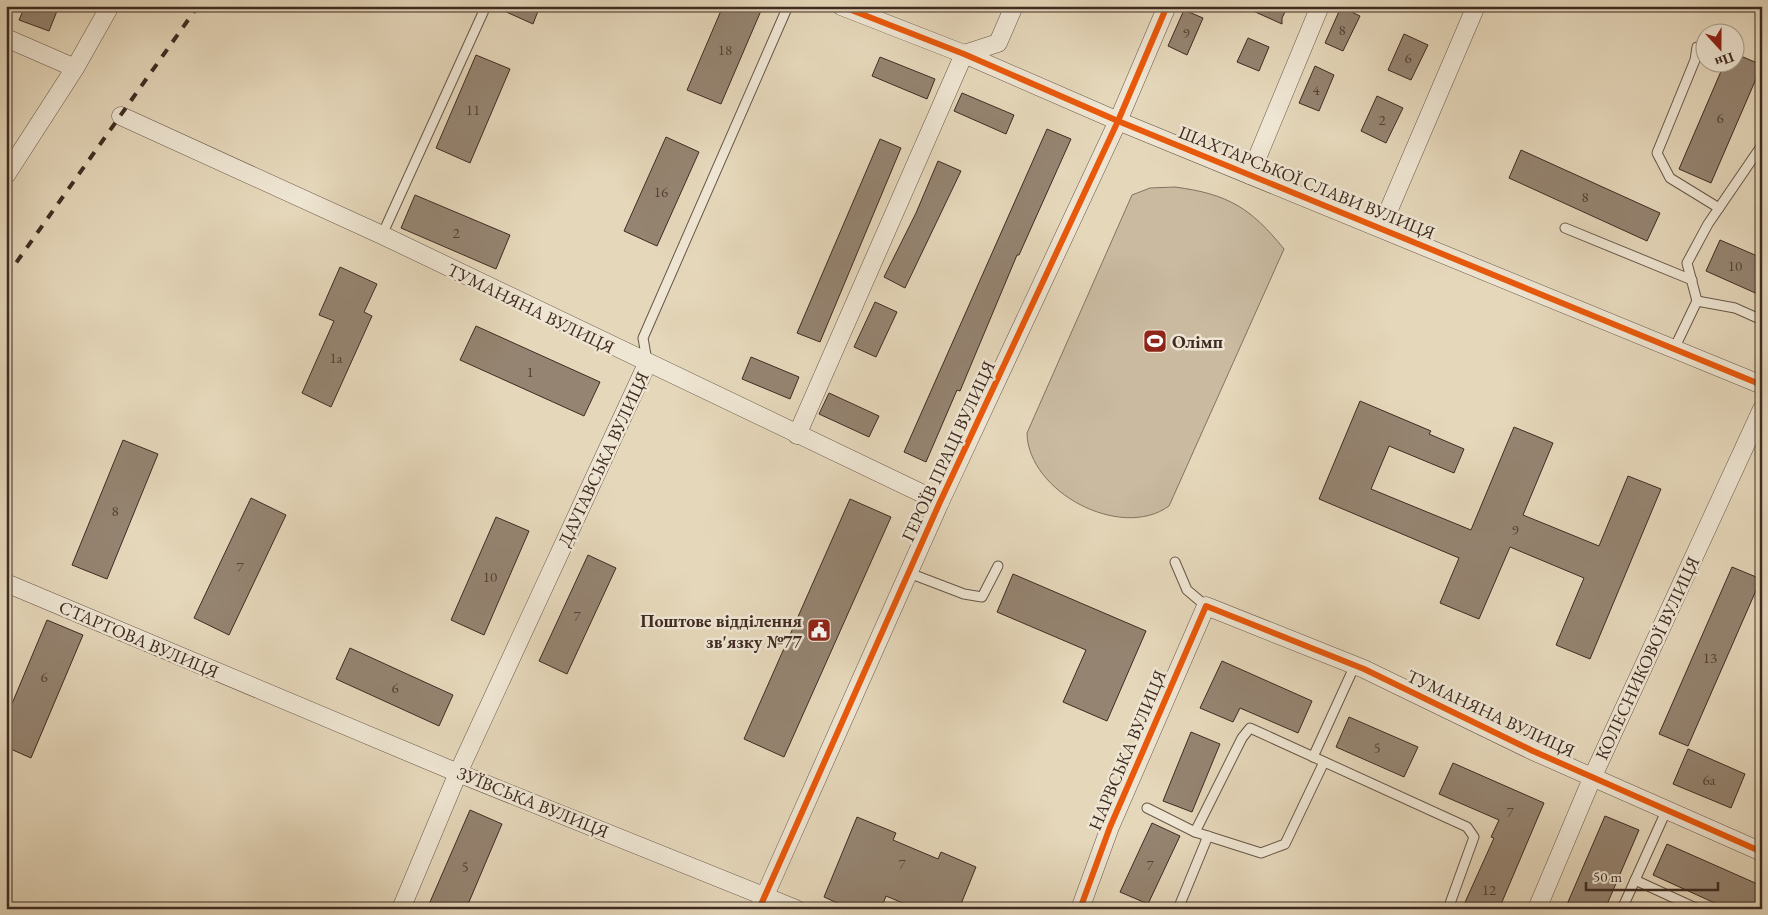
<svg xmlns="http://www.w3.org/2000/svg" width="1768" height="915" font-family="'EB Garamond',serif">
<style>
.green{fill:#c9baa0;stroke:#847261}
.building{fill:#958471;stroke:#3f2b22}
.lines{fill:none;stroke-linecap:round;stroke-linejoin:round}
.lane-casing{stroke:#685648;stroke-width:11}
.street-casing{stroke:#685648;stroke-width:19}
.lane{stroke:#eee5d2;stroke-width:9}
.street{stroke:#eee5d2;stroke-width:18}
.rail{stroke:#3f2b22;stroke-width:4;stroke-dasharray:9 9;stroke-linecap:butt}
.cycleway-casing{stroke:#eee5d2;stroke-width:9}
.cycleway{stroke:#e8590c;stroke-width:6}
.labels{text-anchor:middle;dominant-baseline:central;stroke-width:5;stroke-linejoin:round;paint-order:stroke}
.number-label{font-size:15px;fill:#544136}
.street-label{font-size:18px;fill:#3f2b22;stroke:#eee5d2}
.poi-label{font-size:18px;font-weight:bold;fill:#3f2b22;stroke:#eee5d2;text-anchor:start}
</style>
<rect width="100%" height="100%" fill="#e5d7ba"/>
<filter id="stains"><feTurbulence type="fractalNoise" baseFrequency=".004" numOctaves="4"/><feColorMatrix values="0 0 0 0 .2 0 0 0 0 .09 0 0 0 0 .02 0 0 0 .5 -.17"/></filter>
<radialGradient id="worn" r=".72"><stop offset=".6" stop-color="#630" stop-opacity="0"/><stop offset="1" stop-color="#630" stop-opacity=".3"/></radialGradient>
<path class="green" d="M1175 187C1228 194 1251 208 1284 249L1169 506C1121 541 1028 492 1027 433L1132 195 1150 188Z"/>
<g class="building">
<polygon points="25,6 59,6 49,31 19,20"/>
<polygon points="493,6 540,6 533,24"/>
<polygon points="723,6 763,6 721,104 687,90"/>
<polygon points="1242,6 1288,6 1282,18 1282,24"/>
<polygon points="1341,7 1360,16 1343,51 1325,43"/>
<polygon points="1184,10 1203,18 1187,55 1168,46"/>
<polygon points="1404,34 1428,45 1411,80 1388,70"/>
<polygon points="1248,38 1269,47 1259,71 1237,62"/>
<polygon points="1736,54 1762,65 1711,183 1679,169 1725,62 1736,62"/>
<polygon points="476,55 510,69 470,163 436,148"/>
<polygon points="880,57 935,79 927,99 872,76"/>
<polygon points="1315,66 1334,75 1319,111 1299,103"/>
<polygon points="962,93 1014,115 1006,134 954,111"/>
<polygon points="1377,96 1403,108 1386,143 1361,131"/>
<polygon points="1047,129 1071,139 1019,255 1017,255 960,391 957,390 926,462 904,452"/>
<polygon points="666,137 699,152 657,246 624,231"/>
<polygon points="880,139 901,148 820,342 797,333"/>
<polygon points="1521,150 1660,213 1647,241 1509,178"/>
<polygon points="938,161 961,171 905,288 884,277 916,213"/>
<polygon points="415,195 510,235 496,269 401,228"/>
<polygon points="1720,240 1762,258 1762,296 1706,271"/>
<polygon points="340,267 377,284 364,312 372,316 331,407 302,393 334,321 319,315"/>
<polygon points="875,302 897,312 876,357 854,347"/>
<polygon points="476,326 600,382 584,416 460,360"/>
<polygon points="751,357 799,377 790,399 742,379"/>
<polygon points="829,393 879,416 869,437 819,414"/>
<polygon points="1360,401 1431,431 1429,434 1464,449 1454,473 1389,446 1371,489 1471,530 1514,427 1553,443 1523,515 1599,546 1628,476 1661,489 1590,659 1556,645 1584,578 1510,547 1479,619 1440,603 1459,558 1319,499"/>
<polygon points="123,440 158,454 107,579 72,565"/>
<polygon points="251,498 286,515 229,635 194,618"/>
<polygon points="850,499 891,517 784,757 744,739"/>
<polygon points="496,517 529,531 484,635 451,620"/>
<polygon points="588,555 616,568 567,674 539,661"/>
<polygon points="1732,567 1761,579 1688,746 1659,734"/>
<polygon points="1013,574 1146,631 1107,721 1063,702 1086,650 997,612"/>
<polygon points="47,620 83,635 31,758 6,747 6,718"/>
<polygon points="350,648 453,695 439,726 336,679"/>
<polygon points="1222,661 1312,701 1298,733 1240,708 1233,722 1200,708"/>
<polygon points="1349,717 1418,747 1404,777 1336,747"/>
<polygon points="1191,732 1220,744 1192,812 1163,801"/>
<polygon points="1688,749 1745,774 1731,808 1673,784"/>
<polygon points="1453,763 1544,803 1499,909 1462,909 1494,838 1491,837 1499,820 1439,794"/>
<polygon points="470,810 502,824 466,909 427,909"/>
<polygon points="1605,816 1639,830 1605,909 1565,909"/>
<polygon points="857,817 896,833 893,840 938,859 941,852 976,867 959,909 917,909 886,896 881,909 851,909 824,897"/>
<polygon points="1152,823 1180,836 1148,904 1120,892"/>
<polygon points="1667,844 1762,886 1762,909 1728,909 1653,875"/>
</g>
<g class="lines">
<g class="lane-casing">
<g id="lane">
<polyline points="1697,47 1695,60 1657,153 1670,178 1719,208"/>
<polyline points="1565,228 1692,280"/>
<polyline points="382,235 486,6"/>
<polyline points="1697,301 1687,263 1708,224 1762,145"/>
<polyline points="1674,349 1697,301 1735,308 1762,320"/>
<polyline points="647,361 643,338 788,6"/>
<polyline points="1175,562 1187,590 1206,606"/>
<polyline points="909,573 964,594 982,597 998,566"/>
<polyline points="1313,757 1355,665"/>
<polyline points="1147,808 1195,832 1261,853 1285,844 1324,762"/>
<polyline points="1195,832 1242,738 1250,728 1467,827 1474,837 1448,909"/>
<polyline points="1635,880 1698,909"/>
<polyline points="1178,909 1208,836"/>
<polyline points="1622,909 1667,809"/>
</g>
</g>
<g class="street-casing">
<g id="street">
<polyline points="841,6 964,54 1118,121 1762,385"/>
<polyline points="6,38 75,68"/>
<polyline points="121,116 382,235 940,502"/>
<polyline points="6,175 75,68 110,6"/>
<polyline points="1250,175 1320,6"/>
<polyline points="1381,228 1476,6"/>
<polyline points="797,435 964,54 998,43 1014,6"/>
<polyline points="6,583 458,773 796,909"/>
<polyline points="401,909 458,773 647,364"/>
<polyline points="759,909 940,502 1118,121 1167,6"/>
<polyline points="1080,909 1110,827 1206,606 1364,669 1533,751 1762,852"/>
<polyline points="1537,909 1593,776 1762,409"/>
</g>
</g>
<use href="#lane" class="lane"/>
<use href="#street" class="street"/>
<polyline class="rail" points="6,277 198,6"/>
<g class="cycleway-casing">
<g id="cycleway">
<polyline points="841,6 964,54 1118,121 1762,385"/>
<polyline points="759,909 940,502 1118,121 1167,6"/>
<polyline points="1080,909 1110,827 1206,606 1364,669 1533,751 1762,852"/>
</g>
</g>
<use href="#cycleway" class="cycleway"/>
</g>
<defs>
<g id="stadium-square" transform="scale(1.25)"><rect x="-9" y="-9" width="18" height="18" rx="4" fill="#8f2418" stroke="#eee5d2"/><path d="M0-5a6.5 5 0 1 0 0 10a6.5 5 0 1 0 0-10ZM-3.5-1.8h7v3.6h-7Z" fill="#fff"/></g>
<g id="civic-square" transform="scale(1.25)"><rect x="-9" y="-9" width="18" height="18" rx="4" fill="#8f2418" stroke="#eee5d2"/><path d="M-.6-6.5H3V-4.5H.6V-3L4-1V1h2V6H-6V1h2V-1L-.6-3ZM-1.2 2.5V6h2.4V2.5Z" fill="#fff"/></g>
</defs>
<g fill-rule="evenodd">
<use href="#stadium-square" x="1155" y="341"/>
<use href="#civic-square" x="819" y="630"/>
</g>
<g class="labels">
<g class="number-label">
<text x="1342" y="29">8</text>
<text x="1186" y="32">9</text>
<text x="725" y="49">18</text>
<text x="1408" y="57">6</text>
<text x="1316" y="89">4</text>
<text x="473" y="109">11</text>
<text x="1720" y="117">6</text>
<text x="1382" y="119">2</text>
<text x="661" y="191">16</text>
<text x="1585" y="196">8</text>
<text x="456" y="232">2</text>
<text x="1735" y="265">10</text>
<text x="336" y="357">1а</text>
<text x="530" y="371">1</text>
<text x="115" y="510">8</text>
<text x="1515" y="529">9</text>
<text x="240" y="566">7</text>
<text x="490" y="576">10</text>
<text x="577" y="615">7</text>
<text x="1710" y="657">13</text>
<text x="44" y="676">6</text>
<text x="395" y="687">6</text>
<text x="1377" y="747">5</text>
<text x="1709" y="779">6а</text>
<text x="1510" y="811">7</text>
<text x="902" y="863">7</text>
<text x="1150" y="864">7</text>
<text x="465" y="866">5</text>
<text x="1489" y="889">12</text>
</g>
<g class="street-label">
<text transform="translate(1307 182) rotate(22)">ШАХТАРСЬКОЇ СЛАВИ ВУЛИЦЯ</text>
<text transform="translate(531 308) rotate(26)">ТУМАНЯНА ВУЛИЦЯ</text>
<text transform="translate(948 451) rotate(-65)">ГЕРОЇВ ПРАЦІ ВУЛИЦЯ</text>
<text transform="translate(603 459) rotate(-65)">ДАУГАВСЬКА ВУЛИЦЯ</text>
<text transform="translate(139 639) rotate(23)">СТАРТОВА ВУЛИЦЯ</text>
<text transform="translate(1647 658) rotate(-65)">КОЛЕСНИКОВОЇ ВУЛИЦЯ</text>
<text transform="translate(1491 713) rotate(25)">ТУМАНЯНА ВУЛИЦЯ</text>
<text transform="translate(1127 750) rotate(-67)">НАРВСЬКА ВУЛИЦЯ</text>
<text transform="translate(533 802) rotate(22)">ЗУЇВСЬКА ВУЛИЦЯ</text>
</g>
<g class="poi-label">
<text x="1172" y="341">Олімп</text>
<text x="802" y="620" text-anchor="end">Поштове відділення<tspan x="802" dy="21">зв'язку №77</tspan></text>
</g>
</g>
<rect width="1768" height="915" fill="none" stroke="#e5d7ba" stroke-width="25"/>
<rect x="8" y="8" width="1753" height="900" fill="none" stroke="#3f2b22" stroke-width="2.5"/>
<rect x="12" y="12" width="1743" height="890" fill="none" stroke="#3f2b22"/>
<g transform="translate(1720 48) rotate(159)"><circle r="24" fill="#eee5d2" stroke="#a89b8c"/>
<path d="M0-4L9 19L0 12L-9 19Z" fill="#8f2418"/>
<text y="-8" font-size="14" font-weight="bold" text-anchor="middle" fill="#3f2b22">Пн</text>
</g>
<path d="M1586 882v8h132v-8" fill="none" stroke="#3f2b22" stroke-width="2.5"/>
<text x="1593" y="882" font-size="15" fill="#3f2b22" stroke="#eee5d2" stroke-width="4" paint-order="stroke">50 m</text>
<rect width="100%" height="100%" filter="url(#stains)"/>
<rect width="100%" height="100%" fill="url(#worn)"/>
</svg>
